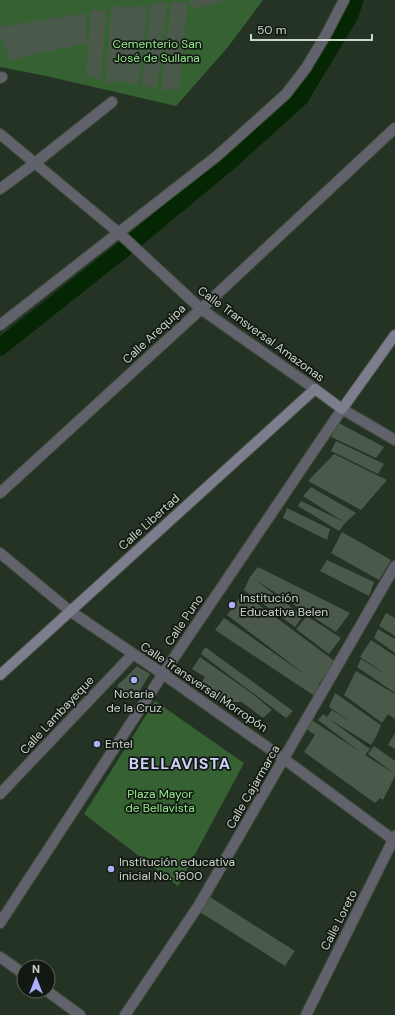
<svg xmlns="http://www.w3.org/2000/svg" width="395" height="1015" font-family="'DM Sans',sans-serif">
<style>
.green{fill:#366133}
.lines{fill:none;stroke-linecap:round;stroke-linejoin:round}
.canal{stroke:#042603;stroke-width:17}
.building{fill:#4a5949}
.minor-casing{stroke:#435042;stroke-width:12}
.secondary-casing{stroke:#435042;stroke-width:12}
.minor{stroke:#61626b;stroke-width:10}
.secondary{stroke:#7d7e8d;stroke-width:10}
.poi-dot{fill:#adaffb;stroke:#121912;stroke-width:1.5}
.labels{text-anchor:middle;dominant-baseline:central;stroke-width:3.5;stroke-linejoin:round;paint-order:stroke}
.park-label{font-size:12px;fill:#93ea8c;stroke:#121912}
.street-label{font-size:12px;fill:#cdd5cc;stroke:#121912}
.poi-label{font-size:12px;fill:#cdd5cc;stroke:#121912;text-anchor:start}
.district-label{font-size:16px;font-weight:bold;letter-spacing:1px;fill:#cfd2fd;stroke:#121912}
</style>
<rect width="100%" height="100%" fill="#253324"/>
<g class="green">
<polygon points="0,0 263,0 228,47 176,106 46,76 0,67"/>
<polygon points="155,701 244,763 178,886 84,814"/>
</g>
<g class="lines">
<polyline class="canal" points="0,347 130,244 229,162 300,98 350,15 355,0"/>
</g>
<g class="building">
<polygon points="190,0 228,0 192,10"/>
<polygon points="167,2 157,88 142,85 151,4"/>
<polygon points="188,2 179,89 161,90 171,3"/>
<polygon points="111,6 128,7 148,6 138,86 119,81 106,83"/>
<polygon points="106,10 101,79 86,76 91,11"/>
<polygon points="86,13 87,43 9,60 4,41 0,42 0,27"/>
<polygon points="337,422 384,447 376,458 331,437"/>
<polygon points="336,441 384,464 378,474 331,451"/>
<polygon points="334,454 387,480 361,510 308,481"/>
<polygon points="311,487 356,513 345,523 339,531 298,506 301,501 344,522 303,496"/>
<polygon points="287,508 330,529 327,540 283,518"/>
<polygon points="342,532 391,560 379,580 331,553"/>
<polygon points="327,560 374,582 369,596 320,571"/>
<polygon points="258,567 350,613 336,632 254,579 303,616 295,627 244,590 250,577"/>
<polygon points="243,593 336,662 319,684 316,697 215,630 224,618 307,676 227,615"/>
<polygon points="386,613 395,618 395,636 379,626"/>
<polygon points="307,616 341,638 329,654 296,629"/>
<polygon points="378,629 395,639 395,653 374,638"/>
<polygon points="371,640 395,656 395,693 357,667 361,659 390,677 360,657"/>
<polygon points="205,647 293,711 286,718 201,654"/>
<polygon points="200,657 250,692 272,710 263,718 242,702 220,702 198,688 205,677 192,669"/>
<polygon points="137,666 150,674 134,700 117,686"/>
<polygon points="356,671 395,694 395,719 388,714 382,723 344,695"/>
<polygon points="335,693 381,725 376,737 371,745 329,719 370,749 365,755 395,774 395,776 383,800 380,798 375,803 304,752 315,735 305,728 310,719 359,751 318,720 323,714 327,717 332,710 356,725 329,707"/>
<polygon points="395,733 395,749 388,745"/>
<polygon points="374,746 395,761 395,774 368,754"/>
<polygon points="210,897 295,951 285,966 200,912"/>
</g>
<g class="lines">
<g class="minor-casing">
<g id="minor">
<polyline points="0,78 2,77"/>
<polyline points="0,134 119,233 201,309 315,389"/>
<polyline points="0,189 35,163 112,102"/>
<polyline points="0,325 217,156 286,94 306,68 327,33 344,0"/>
<polyline points="0,493 201,309 395,128"/>
<polyline points="0,553 70,611 163,674 284,759 395,841"/>
<polyline points="0,794 133,654"/>
<polyline points="0,923 163,674 342,409 395,440"/>
<polyline points="0,957 24,974"/>
<polyline points="47,991 80,1015"/>
<polyline points="125,1015 199,905 395,566"/>
<polyline points="306,1015 395,836"/>
</g>
</g>
<g class="secondary-casing">
<polyline id="secondary" points="0,675 315,389 342,409 395,335"/>
</g>
<use href="#minor" class="minor"/>
<use href="#secondary" class="secondary"/>
</g>
<g class="poi-dot">
<circle cx="232" cy="605" r="4"/>
<circle cx="134" cy="680" r="4"/>
<circle cx="97" cy="744" r="4"/>
<circle cx="111" cy="869" r="4"/>
</g>
<g class="labels">
<g class="park-label">
<text x="157" y="44">Cementerio San<tspan x="157" dy="14">José de Sullana</tspan></text>
<text x="160" y="794">Plaza Mayor<tspan x="160" dy="14">de Bellavista</tspan></text>
</g>
<g class="street-label">
<text transform="translate(154 334) rotate(-43)">Calle Arequipa</text>
<text transform="translate(261 334) rotate(36)">Calle Transversal Amazonas</text>
<text transform="translate(149 522) rotate(-42)">Calle Libertad</text>
<text transform="translate(184 620) rotate(-56)">Calle Puno</text>
<text transform="translate(204 687) rotate(34)">Calle Transversal Morropón</text>
<text transform="translate(57 715) rotate(-47)">Calle Lambayeque</text>
<text transform="translate(253 787) rotate(-60)">Calle Cajarmarca</text>
<text transform="translate(339 920) rotate(-63)">Calle Loreto</text>
</g>
<g class="poi-label">
<text x="240" y="598">Institución<tspan x="240" dy="14">Educativa Belen</tspan></text>
<text x="134" y="694" text-anchor="middle">Notaria<tspan x="134" dy="14">de la Cruz</tspan></text>
<text x="105" y="744">Entel</text>
<text x="119" y="862">Institución educativa<tspan x="119" dy="14">inicial No. 1600</tspan></text>
</g>
<g class="district-label">
<text x="180" y="763">BELLAVISTA</text>
</g>
</g>
<g transform="translate(36 979)"><circle r="19" fill="#121912" stroke="#5d645c"/>
<path d="M0-3L7 15L0 10L-7 15Z" fill="#adaffb"/>
<text y="-6" font-size="11" font-weight="bold" text-anchor="middle" fill="#cdd5cc">N</text>
</g>
<path d="M251 34v6h121v-6" fill="none" stroke="#cdd5cc" stroke-width="2"/>
<text x="257" y="34" font-size="12" fill="#cdd5cc" stroke="#121912" stroke-width="3" paint-order="stroke">50 m</text>
</svg>
